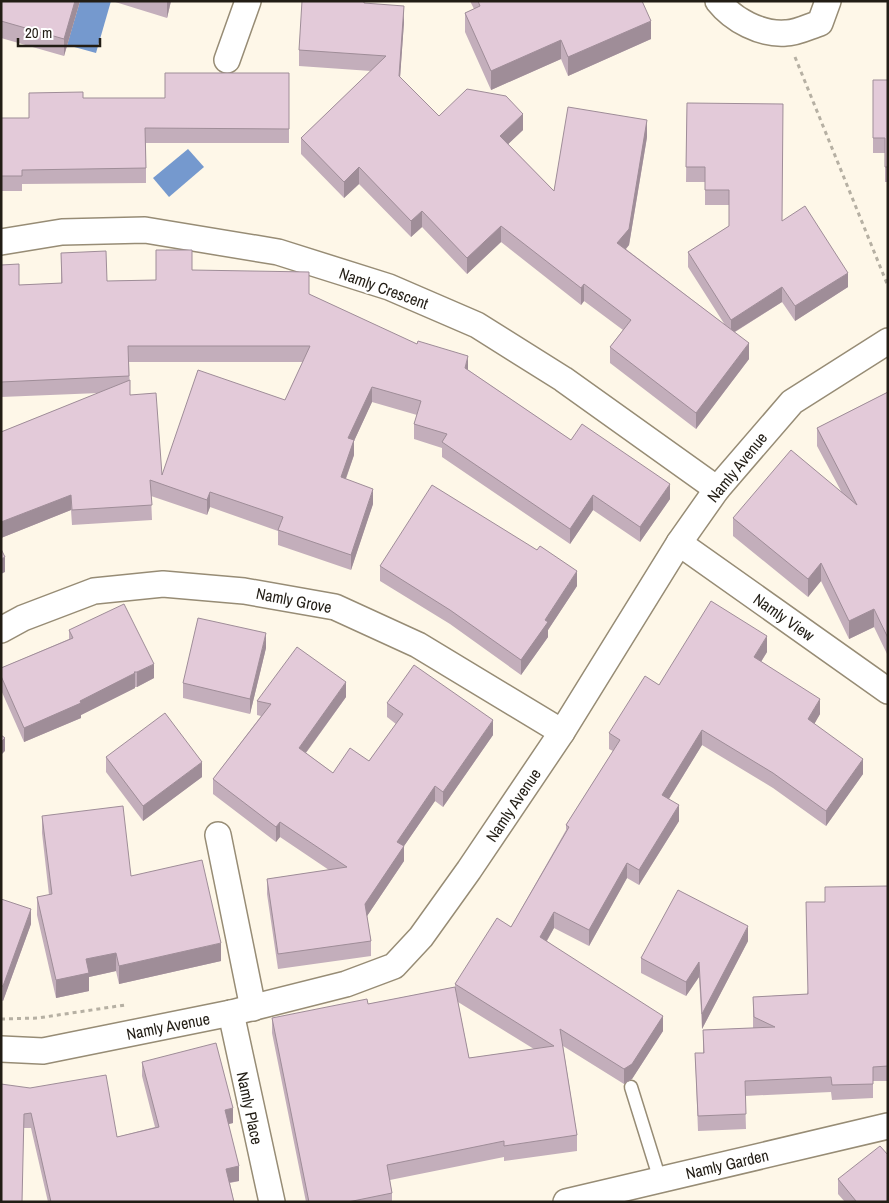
<svg xmlns="http://www.w3.org/2000/svg" width="889" height="1203" font-family="'Archivo Narrow',sans-serif">
<style>
.water{fill:#7599ce}
.lines{fill:none;stroke-linecap:round;stroke-linejoin:round}
.lane-casing{stroke:#978c75;stroke-width:15}
.street-casing{stroke:#978c75;stroke-width:28}
.path{stroke:#b6b0a3;stroke-width:3;stroke-dasharray:4 4;stroke-linecap:butt}
.lane{stroke:#fff;stroke-width:12}
.street{stroke:#fff;stroke-width:25}
.wall{fill:#c3aebb;fill-rule:evenodd}
.shaded-wall{fill:#9f8d98}
.building{fill:#e3cad9;stroke:#9f8d98}
.labels{text-anchor:middle;dominant-baseline:central;stroke-width:4.5;stroke-linejoin:round;paint-order:stroke}
.street-label{font-size:16px;fill:#221d15;stroke:#fff}
</style>
<rect width="100%" height="100%" fill="#fef7e8"/>
<g class="water">
<polygon points="80,1 111,1 96,53 67,45"/>
<polygon points="188,149 204,167 169,197 153,178"/>
</g>
<g class="lines">
<g class="lane-casing">
<polyline id="lane" points="631,1087 660,1180"/>
</g>
<g class="street-casing">
<g id="street">
<path d="M718 1C733 20 761 35 786 33 797 33 810 26 820 23L828 1"/>
<polyline points="227,60 248,1"/>
<polyline points="1,242 62,232 145,230 278,252 389,287 477,325 563,379 717,489"/>
<polyline points="679,543 888,691"/>
<polyline points="1,630 23,618 94,591 163,584 244,591 335,607 418,645 562,732"/>
<polyline points="218,835 253,1008"/>
<polyline points="231,1013 272,1202"/>
<polyline points="1,1049 43,1051 231,1013 346,984 394,966 421,937 469,870 562,732 679,543 717,489 792,402 888,341"/>
<polyline points="566,1202 888,1126"/>
</g>
</g>
<g class="path">
<polyline points="795,57 888,286"/>
<polyline points="1,1019 38,1018 125,1005"/>
</g>
<use href="#lane" class="lane"/>
<use href="#street" class="street"/>
</g>
<g class="wall">
<polygon points="1,1 80,1 64,56 1,38"/>
<polygon points="112,1 171,1 167,18"/>
<polygon points="470,1 642,1 651,39 568,76 561,59 491,90 465,32 465,13 474,9"/>
<polygon points="365,3 404,22 400,77 439,116 523,130 508,144 554,191 647,137 629,245 626,249 725,325 688,267 688,252 729,226 729,205 705,205 705,182 686,182 687,103 782,221 848,287 795,321 782,302 735,332 749,359 696,429 610,363 610,347 623,330 584,301 581,305 501,242 467,274 422,227 411,237 359,184 344,198 301,154 301,138 371,71 299,66 299,50"/>
<polygon points="289,73 289,143 146,143 146,183 22,184 22,191 1,191 1,118 29,118 83,98 165,98"/>
<polygon points="873,80 888,80 888,182 885,182 885,153 873,153"/>
<path d="M61 253 107 281 156 280 192 270 309 294 468 370 571 440 670 499 640 542 593 510 570 544 442 457V448L414 439V424L417 415 372 402 354 441V455L346 479 373 504 351 570 278 545V531L210 507 207 515 151 496 152 520 72 525 71 510 1 538V432L99 393 1 397V265L19 285 61 283ZM129 362H303L285 400 162 475 130 395Z"/>
<polygon points="888,392 888,656 874,627 849,639 821,581 808,597 733,536 733,518 841,491 817,446 817,428"/>
<polygon points="380,566 577,586 548,630 548,637 521,675 450,624 380,581"/>
<polygon points="69,630 154,678 137,687 135,687 135,688 81,715 81,718 24,742 1,690 1,668 69,639"/>
<polygon points="266,648 250,714 183,698 183,683"/>
<path d="M767 652 761 662 820 714 814 724 863 774 826 826 773 788 702 745 669 799 679 821 639 885 627 878 589 946 554 928 547 941 663 1031 632 1079 624 1084 563 1046 577 1135V1151L504 1161V1157L390 1180 392 1193V1202H306L272 1033V1018L368 1004 455 987V984L511 927 566 830V825L613 751 609 749V733L659 685ZM458 1002 534 1049 469 1058Z"/>
<polygon points="346,697 306,753 333,773 369,761 396,724 387,717 387,703 493,735 443,807 435,801 404,846 404,861 367,916 371,941 371,956 278,969 267,894 267,879 329,870 280,837 276,842 213,794 213,779 261,716 257,715 257,701"/>
<polygon points="106,757 202,777 143,821 106,772"/>
<polygon points="42,816 131,876 221,961 119,984 116,971 89,977 89,991 56,998 37,915 37,897 49,895 42,833"/>
<polygon points="888,886 888,1081 873,1081 873,1098 832,1100 831,1092 745,1096 746,1129 698,1131 695,1053 703,1053 703,1030 753,1028 753,997 807,994 825,902"/>
<polygon points="1,899 31,924 3,1001 1,1000"/>
<polygon points="748,941 702,1029 699,977 686,996 641,973 641,958"/>
<polygon points="142,1062 233,1123 228,1124 239,1181 230,1183 234,1202 48,1202 31,1128 24,1128 1,1084 117,1137 155,1127 142,1076"/>
<polygon points="838,1179 888,1202 845,1202 838,1194"/>
</g>
<g class="shaded-wall">
<polygon points="75,1 80,1 64,56 64,39"/>
<polygon points="167,1 171,1 167,18"/>
<polygon points="404,6 404,22 399,92 399,76"/>
<polygon points="651,21 651,39 568,76 568,57"/>
<polygon points="561,40 561,59 491,90 491,71"/>
<polygon points="523,114 523,130 500,152 500,136"/>
<polygon points="647,120 647,137 629,245 617,259 617,243"/>
<polygon points="359,167 359,184 344,198 344,182"/>
<polygon points="422,211 422,227 411,237 411,221"/>
<polygon points="501,226 501,242 467,274 467,258"/>
<polygon points="848,273 848,287 795,321 795,306"/>
<polygon points="584,284 584,301 581,305 581,288"/>
<polygon points="782,287 782,302 731,334 731,320"/>
<polygon points="749,343 749,359 696,429 696,413"/>
<polygon points="468,356 468,372 465,368"/>
<polygon points="372,387 372,402 354,441 354,455 341,492 341,477 348,438"/>
<polygon points="670,484 670,499 640,542 640,527"/>
<polygon points="373,489 373,504 351,570 351,555"/>
<polygon points="210,492 210,507 207,515 207,500"/>
<polygon points="71,495 71,510 1,538 1,522"/>
<polygon points="593,495 593,510 570,544 570,529"/>
<polygon points="5,557 5,572 1,574 1,559"/>
<polygon points="821,563 821,581 808,597 808,579"/>
<polygon points="577,571 577,586 548,630 548,637 521,675 521,660 545,620"/>
<polygon points="874,609 874,627 849,639 849,621"/>
<polygon points="266,633 266,648 250,714 250,699"/>
<polygon points="767,636 767,652 754,673 754,657"/>
<polygon points="154,664 154,678 137,687 137,672"/>
<polygon points="135,673 135,688 81,715 81,718 24,742 24,728"/>
<polygon points="346,682 346,697 299,762 299,748"/>
<polygon points="820,699 820,714 808,735 808,719"/>
<polygon points="493,720 493,735 443,807 443,792"/>
<polygon points="702,730 702,745 662,810 662,795"/>
<polygon points="5,738 5,751 1,755 1,742"/>
<polygon points="863,759 863,774 826,826 826,811"/>
<polygon points="202,762 202,777 143,821 143,806"/>
<polygon points="435,786 435,801 404,846 404,861 365,919 365,904 397,842"/>
<polygon points="679,805 679,821 639,885 639,870"/>
<polygon points="280,822 280,837 276,842 276,827"/>
<polygon points="627,863 627,878 589,946 589,930"/>
<polygon points="31,909 31,924 3,1001 3,986"/>
<polygon points="554,912 554,928 540,952 540,937"/>
<polygon points="748,926 748,941 702,1029 702,1014"/>
<polygon points="221,943 221,961 119,984 119,966"/>
<polygon points="116,953 116,971 89,977 89,991 56,998 56,980 86,959"/>
<polygon points="699,962 699,977 686,996 686,982"/>
<polygon points="663,1016 663,1031 632,1079 624,1084 624,1069"/>
<polygon points="233,1108 233,1123 225,1125 225,1110"/>
<polygon points="239,1166 239,1181 226,1183 226,1169"/>
</g>
<g class="building">
<polygon points="1,1 75,1 64,39 1,21"/>
<polygon points="302,1 364,1 364,3 404,6 399,76 439,116 467,89 506,96 523,114 500,136 554,191 568,107 647,120 629,229 617,243 749,343 696,413 610,347 631,320 584,284 581,288 501,226 467,258 422,211 411,221 359,167 344,182 301,138 386,56 299,50"/>
<polygon points="478,1 642,1 651,21 568,57 561,40 491,71 465,13 480,6"/>
<polygon points="165,73 289,73 289,129 145,128 146,168 22,170 22,176 1,176 1,118 29,118 29,93 83,92 83,98 165,98"/>
<polygon points="873,80 888,80 888,167 885,167 885,138 873,138"/>
<polygon points="687,103 783,104 782,221 805,206 848,273 795,306 782,287 731,320 688,252 729,226 729,190 705,190 705,167 686,167"/>
<polygon points="156,250 192,250 192,270 309,272 309,294 417,344 418,341 468,356 465,368 571,440 582,424 670,484 640,527 593,495 570,529 442,442 447,434 414,424 421,401 372,387 348,438 354,440 341,477 373,489 351,555 278,530 283,517 210,492 207,500 150,480 152,505 72,510 71,495 1,522 1,432 130,380 130,395 156,393 162,475 198,370 285,400 310,346 128,346 129,376 1,382 1,265 19,264 19,285 62,283 61,253 106,251 107,281 156,280"/>
<polygon points="888,392 888,638 874,609 849,621 821,563 808,579 733,518 791,450 857,505 817,428"/>
<polygon points="432,485 537,550 540,546 577,571 545,620 548,622 521,660 450,610 380,566"/>
<polygon points="1,549 5,557 1,559"/>
<polygon points="711,601 767,636 754,657 820,699 808,719 863,759 826,811 773,773 702,730 662,795 679,805 639,870 627,863 589,930 554,912 540,937 663,1016 632,1064 624,1069 560,1029 577,1135 504,1146 504,1141 387,1165 392,1193 348,1202 309,1202 272,1018 367,999 368,1004 455,987 469,1058 554,1046 455,984 497,918 511,927 569,827 566,825 620,740 609,733 645,676 659,685"/>
<polygon points="124,604 154,664 137,672 134,672 135,673 80,701 81,703 24,728 1,676 1,668 73,638 69,630"/>
<polygon points="198,618 266,633 250,699 183,683"/>
<polygon points="297,647 346,682 299,748 333,773 350,748 369,761 403,714 387,703 414,665 493,720 443,792 435,786 397,842 404,846 365,904 371,941 278,954 267,879 347,867 280,822 276,827 213,779 271,704 257,701"/>
<polygon points="165,713 202,762 143,806 106,757"/>
<polygon points="1,735 5,738 1,742"/>
<polygon points="123,806 131,876 202,860 221,943 119,966 116,953 86,959 89,973 56,980 37,897 52,894 42,816"/>
<polygon points="888,886 888,1066 873,1067 873,1084 832,1085 831,1077 745,1081 746,1114 698,1116 695,1053 704,1053 703,1030 775,1027 754,1017 753,997 808,994 806,902 825,902 825,887"/>
<polygon points="678,890 748,926 702,1014 699,962 686,982 641,958"/>
<polygon points="1,899 31,909 3,986 1,986"/>
<polygon points="216,1043 233,1108 225,1110 239,1166 226,1169 234,1202 51,1202 31,1113 24,1114 22,1202 1,1202 1,1084 30,1088 106,1075 117,1137 159,1127 142,1062"/>
<polygon points="880,1146 888,1155 888,1202 845,1202 856,1201 838,1179"/>
</g>
<g class="labels">
<g class="street-label">
<text transform="translate(384 288) rotate(20)">Namly Crescent</text>
<text transform="translate(737 467) rotate(-51)">Namly Avenue</text>
<text transform="translate(294 600) rotate(11)">Namly Grove</text>
<text transform="translate(784 617) rotate(35)">Namly View</text>
<text transform="translate(513 805) rotate(-56)">Namly Avenue</text>
<text transform="translate(168 1026) rotate(-11)">Namly Avenue</text>
<text transform="translate(250 1108) rotate(78)">Namly Place</text>
<text transform="translate(727 1164) rotate(-13)">Namly Garden</text>
</g>
</g>
<rect width="889" height="1203" fill="none" stroke="#221d15" stroke-width="5"/>
<path d="M18 38v8h82v-8" fill="none" stroke="#221d15" stroke-width="2.5"/>
<text x="25" y="38" font-size="15" fill="#221d15" stroke="#ffffff" stroke-width="4" paint-order="stroke">20 m</text>
</svg>
